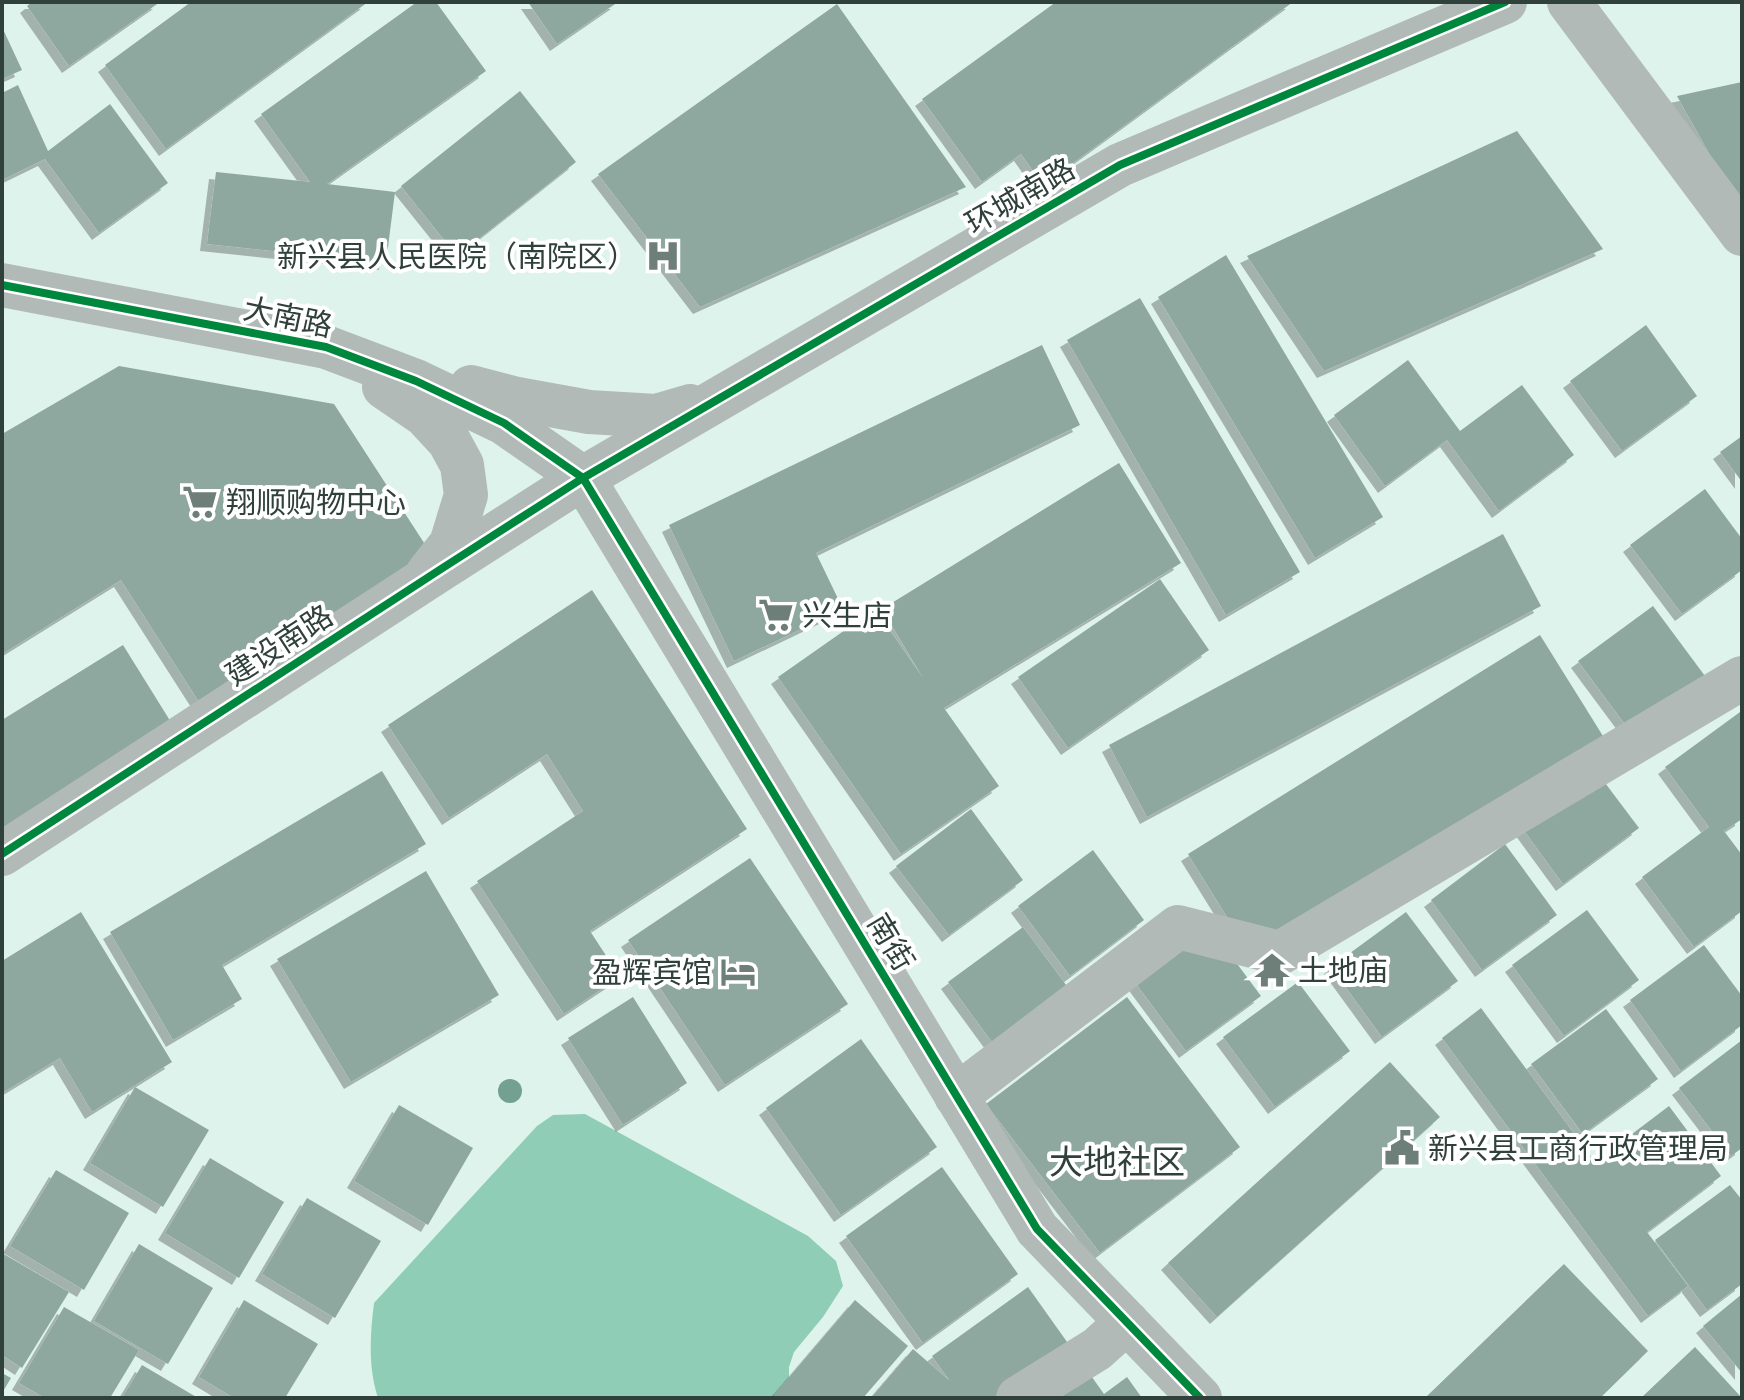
<svg xmlns="http://www.w3.org/2000/svg" width="1744" height="1400" font-family="Jost,'Noto Sans SC',sans-serif">
<style>
.water{fill:#90cdb7}
.building{fill:#8fa89f;filter:url(#shadow)}
.lines{fill:none;stroke-linecap:round;stroke-linejoin:round}
.minor{stroke:#b2bab7;stroke-width:44}
.cycleway-casing{stroke:#fff;stroke-width:13}
.cycleway{stroke:#00873e;stroke-width:8}
.tree{fill:#74a092}
.labels{text-anchor:middle;dominant-baseline:central;stroke-width:8;stroke-linejoin:round;paint-order:stroke}
.street-label{font-size:30px;fill:#30403a;stroke:#fff}
.poi-label{font-size:30px;fill:#30403a;stroke:#fff;text-anchor:start}
.quarter-label{font-size:34px;fill:#30403a;stroke:#fff}
</style>
<defs>
<filter id="shadow"><feDropShadow dx="-7" dy="7" stdDeviation="0" flood-color="#0004"/></filter>
</defs>
<rect width="100%" height="100%" fill="#def3eb"/>
<path class="water" d="M585 1114 808 1236 836 1261 843 1286 823 1317 794 1352 789 1367V1398H378C368 1367 370 1335 374 1303L537 1126 553 1115Z"/>
<g class="building">
<polygon points="32,2 160,2 69,66 27,6"/>
<polygon points="191,2 368,2 166,149 105,65"/>
<polygon points="417,2 436,2 486,71 327,184 395,192 386,263 207,244 216,172 310,182 261,114"/>
<polygon points="528,2 618,2 557,44"/>
<polygon points="1056,2 1293,2 1043,185 1021,154 982,182 922,99"/>
<polygon points="837,4 966,187 700,307 598,174"/>
<polygon points="2,27 22,70 2,79"/>
<polygon points="1742,82 1742,212 1677,96"/>
<polygon points="18,85 48,151 110,104 168,183 99,233 45,159 2,180 2,93"/>
<polygon points="520,91 576,162 457,256 401,186"/>
<polygon points="1517,131 1603,249 1324,371 1247,256"/>
<polygon points="1226,255 1383,517 1315,558 1158,297"/>
<polygon points="1140,298 1300,572 1226,615 1067,340"/>
<polygon points="1646,325 1697,396 1622,451 1570,381"/>
<polygon points="1042,345 1080,425 816,553 843,609 734,661 669,525"/>
<polygon points="1408,360 1460,431 1522,385 1574,455 1499,511 1447,440 1385,486 1334,415"/>
<polygon points="119,366 334,404 441,569 210,719 121,580 2,654 2,434"/>
<polygon points="1742,436 1742,482 1720,452"/>
<polygon points="1119,463 1181,563 944,708 999,786 901,854 778,677 875,609 923,678 882,609"/>
<polygon points="1705,489 1742,539 1742,570 1682,614 1630,545"/>
<polygon points="1503,534 1541,606 1147,817 1109,745"/>
<polygon points="1160,579 1209,650 1068,748 1018,677"/>
<polygon points="592,590 747,829 590,931 620,977 564,1014 477,881 583,811 547,754 449,818 388,725"/>
<polygon points="1653,606 1705,676 1630,731 1578,661"/>
<polygon points="1540,635 1603,736 1250,954 1188,854"/>
<polygon points="123,645 174,727 2,833 2,720"/>
<polygon points="1740,712 1742,715 1742,819 1724,831 1742,855 1742,911 1694,947 1642,877 1709,827 1665,767"/>
<polygon points="1587,759 1639,828 1563,884 1512,814"/>
<polygon points="382,771 426,844 222,965 242,999 173,1040 110,932"/>
<polygon points="971,809 1023,880 949,935 896,866"/>
<polygon points="1505,844 1557,915 1482,970 1431,900"/>
<polygon points="1093,850 1144,920 1070,976 1018,906"/>
<polygon points="750,858 848,1004 725,1085 628,940"/>
<polygon points="426,871 499,995 351,1082 277,959"/>
<polygon points="1587,910 1639,980 1564,1036 1512,965"/>
<polygon points="81,912 172,1062 92,1112 60,1058 2,1093 2,961"/>
<polygon points="1406,912 1458,981 1382,1037 1331,967"/>
<polygon points="1209,926 1261,996 1186,1051 1134,981"/>
<polygon points="1023,927 1075,997 1000,1053 948,982"/>
<polygon points="1704,945 1742,996 1742,1025 1681,1071 1630,1000"/>
<polygon points="1298,982 1350,1051 1275,1107 1223,1037"/>
<polygon points="633,997 687,1083 623,1125 568,1038"/>
<polygon points="1127,997 1240,1147 1100,1253 986,1104"/>
<polygon points="1481,1008 1595,1162 1669,1106 1721,1176 1647,1232 1688,1286 1648,1316 1442,1038"/>
<polygon points="1606,1009 1658,1079 1583,1134 1531,1064"/>
<polygon points="861,1039 937,1147 841,1215 766,1108"/>
<polygon points="1742,1040 1742,1148 1731,1156 1679,1088"/>
<polygon points="1390,1062 1440,1117 1217,1317 1168,1263"/>
<polygon points="135,1087 209,1130 163,1207 90,1163"/>
<polygon points="399,1105 473,1148 428,1225 354,1181"/>
<polygon points="210,1158 284,1202 239,1278 165,1233"/>
<polygon points="942,1167 1018,1274 923,1343 846,1236"/>
<polygon points="56,1170 129,1213 84,1290 10,1246"/>
<polygon points="1730,1185 1742,1200 1742,1284 1707,1310 1655,1240"/>
<polygon points="307,1198 381,1241 335,1318 262,1274"/>
<polygon points="139,1244 213,1288 168,1364 94,1321"/>
<polygon points="2,1253 69,1292 22,1368 2,1355"/>
<polygon points="1564,1264 1648,1351 1600,1398 1425,1398"/>
<polygon points="1028,1287 1104,1394 1127,1377 1142,1398 871,1398 913,1349 950,1381 932,1356"/>
<polygon points="1742,1294 1742,1373 1703,1326"/>
<polygon points="244,1300 318,1344 285,1398 234,1398 199,1377"/>
<polygon points="855,1300 908,1346 863,1398 778,1398 774,1395"/>
<polygon points="64,1307 139,1350 110,1398 45,1398 19,1383"/>
<polygon points="1695,1347 1742,1398 1641,1398"/>
<polygon points="142,1365 198,1398 122,1398"/>
<polygon points="2,1373 11,1378 2,1393"/>
</g>
<g class="lines">
<g class="minor">
<polyline points="1569,2 1742,234"/>
<polyline points="2,285 326,347 416,381 504,423 583,478 1037,1229 1200,1398"/>
<polyline points="384,387 425,415 449,441 462,465 466,495 451,544 428,573"/>
<polyline points="471,387 517,399 589,412 656,416 690,406"/>
<polyline points="2,854 441,569 583,478 1120,165 1505,2"/>
<polyline points="956,1096 1178,927 1280,953 1742,678"/>
<polyline points="1018,1398 1097,1349 1127,1322"/>
</g>
<g class="cycleway-casing">
<g id="cycleway">
<polyline points="2,285 326,347 416,381 504,423 583,478 1037,1229 1200,1398"/>
<polyline points="2,854 441,569 583,478 1120,165 1505,2"/>
</g>
</g>
<use href="#cycleway" class="cycleway"/>
</g>
<circle class="tree" cx="510" cy="1091" r="12"/>
<defs>
<g id="hospital-bare" transform="scale(2.76)"><path d="M-5-5h3v3.5h4V-5h3V5h-3V1.5h-4V5h-3Z" fill="#6d7f78" stroke="#fff" stroke-width="2.5" paint-order="stroke"/></g>
<g id="supermarket-bare" transform="scale(2.76)"><path d="M-6-5.5h2.5l.6 2H6L4.5 2H-2.5L-4.4-4H-6ZM-1.5 3.2a1.3 1.3 0 1 0 .1 0ZM3 3.2a1.3 1.3 0 1 0 .1 0Z" fill="#6d7f78" stroke="#fff" stroke-width="2.5" paint-order="stroke"/></g>
<g id="temple-bare" transform="scale(2.76)"><path d="M0-6L5-2H3V0L6.5 2.5H4V6H1.5V3h-3V6H-4V2.5H-6.5L-3 0V-2H-5Z" fill="#6d7f78" stroke="#fff" stroke-width="2.5" paint-order="stroke"/></g>
<g id="hotel-bare" transform="scale(2.76)"><path d="M-6-4.5h1.5V1H6V5H4.5V3h-9V5H-6ZM-4 0a1.8 1.8 0 1 1 3.6 0ZM.5 0V-2.5h3Q6-2.5 6 0Z" fill="#6d7f78" stroke="#fff" stroke-width="2.5" paint-order="stroke"/></g>
<g id="civic-bare" transform="scale(2.76)"><path d="M-.6-6.5H3V-4.5H.6V-3L4-1V1h2V6H-6V1h2V-1L-.6-3ZM-1.2 2.5V6h2.4V2.5Z" fill="#6d7f78" stroke="#fff" stroke-width="2.5" paint-order="stroke"/></g>
</defs>
<g fill-rule="evenodd">
<use href="#hospital-bare" x="663" y="256"/>
<use href="#supermarket-bare" x="200" y="502"/>
<use href="#supermarket-bare" x="776" y="615"/>
<use href="#temple-bare" x="1272" y="970"/>
<use href="#hotel-bare" x="738" y="972"/>
<use href="#civic-bare" x="1402" y="1148"/>
</g>
<g class="labels">
<g class="street-label">
<text transform="translate(1020 196) rotate(-30)">环城南路</text>
<text transform="translate(288 317) rotate(12)">大南路</text>
<text transform="translate(279 645) rotate(-33)">建设南路</text>
<text transform="translate(891 942) rotate(59)">南街</text>
</g>
<g class="poi-label">
<text x="637" y="256" text-anchor="end">新兴县人民医院（南院区）</text>
<text x="226" y="502">翔顺购物中心</text>
<text x="802" y="615">兴生店</text>
<text x="1298" y="970">土地庙</text>
<text x="712" y="972" text-anchor="end">盈辉宾馆</text>
<text x="1428" y="1148">新兴县工商行政管理局</text>
</g>
<g class="quarter-label">
<text x="1117" y="1162">大地社区</text>
</g>
</g>
<rect width="1744" height="1400" fill="none" stroke="#30403a" stroke-width="8"/>
</svg>
